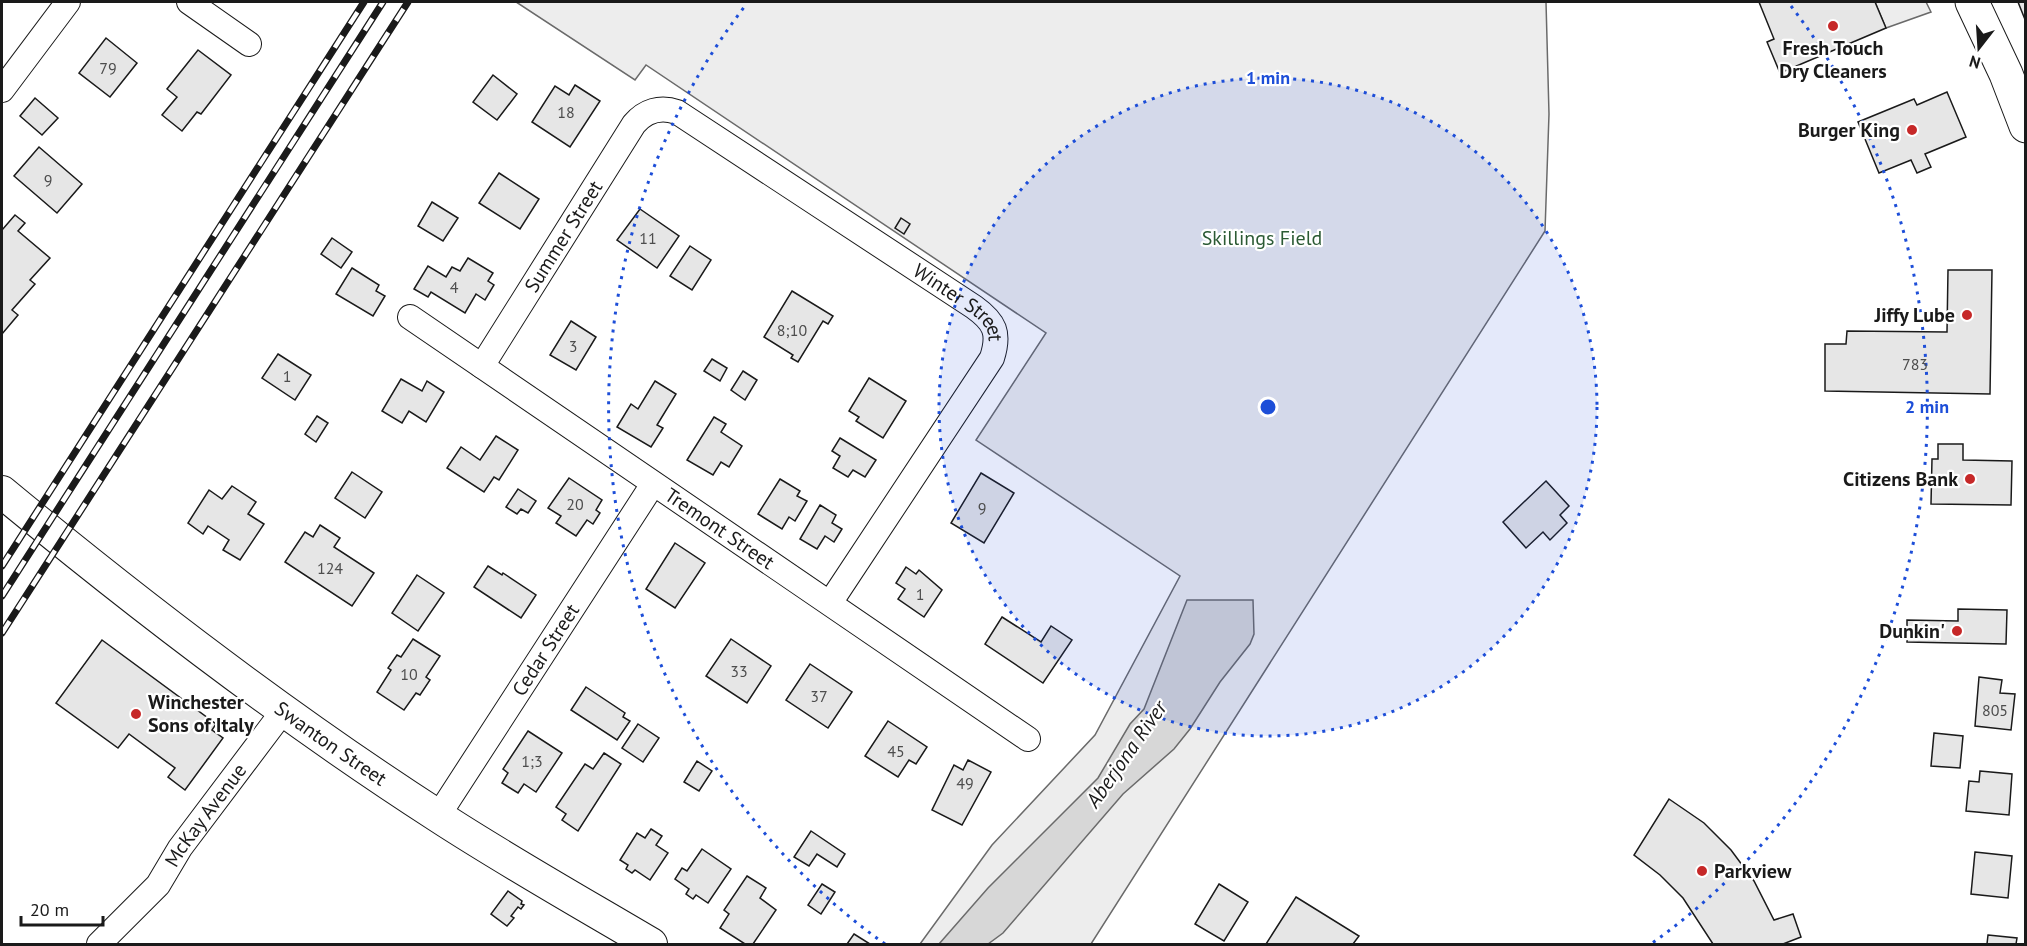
<svg xmlns="http://www.w3.org/2000/svg" width="2027" height="946" font-family="'PT Sans',sans-serif">
<style>
.built{fill:#ededed;stroke:#6a6a6a;stroke-width:1.5}
.water{fill:#d7d7d7;stroke:#6a6a6a;stroke-width:1.5}
.building{fill:#e6e6e6;stroke:#1a1a1a;stroke-width:1.5}
.lines{fill:none;stroke-linecap:round;stroke-linejoin:round}
.minor-casing{stroke:#1a1a1a;stroke-width:26}
.tertiary-casing{stroke:#1a1a1a;stroke-width:34}
.primary-casing{stroke:#1a1a1a;stroke-width:35}
.minor{stroke:#fff;stroke-width:24}
.tertiary{stroke:#fff;stroke-width:32}
.primary{stroke:#fff;stroke-width:33}
.rail-casing{stroke:#1a1a1a;stroke-width:7}
.rail{stroke:#fff;stroke-width:4.5;stroke-dasharray:14;stroke-linecap:butt}
.ring{fill:none;stroke:#1d4ed8;stroke-width:3;stroke-dasharray:3 6}
.poi-dot{fill:#c62828;stroke:#fff;stroke-width:2}
.labels{text-anchor:middle;dominant-baseline:central;stroke-width:4.5;stroke-linejoin:round;paint-order:stroke}
.number-label{font-size:16px;fill:#4d4d4d}
.poi-label{font-size:20px;font-weight:bold;fill:#1a1a1a;stroke:#fff;text-anchor:end}
.street-label{font-size:20px;fill:#1a1a1a;stroke:#fff}
.park-label{font-size:20px;fill:#2b5a34;stroke:#fff}
.water-label{font-size:21px;font-style:italic;fill:#1a1a1a;stroke:#fff}
.centre{fill:#1d4ed8;stroke:#fff;stroke-width:3}
.ring-label{font-size:18px;text-anchor:middle;font-weight:bold;fill:#1d4ed8;stroke:#fff;stroke-width:4.5;stroke-linejoin:round;paint-order:stroke}
</style>
<rect width="100%" height="100%" fill="#fff"/>
<g class="built">
<polygon points="516,2 1546,2 1549,114 1545,231 1091,944 920,944 992,845 1095,735 1180,576 976,440 1046,333 646,65 635,80"/>
<polygon points="1875,2 1926,2 1931,12 1886,28"/>
</g>
<polygon class="water" points="1187,600 1253,600 1254,634 1250,644 1220,682 1190,729 1174,749 1123,794 1003,933 988,944 939,944 988,888 1098,778 1130,724 1144,709"/>
<g class="building">
<polygon points="1759,2 1875,2 1886,28 1780,73 1767,42 1774,39"/>
<polygon points="2018,2 2026,2 2026,22"/>
<polygon points="106,38 137,63 110,97 79,73"/>
<polygon points="198,50 231,75 201,114 197,112 182,131 162,115 177,97 167,89"/>
<polygon points="493,75 517,94 497,120 473,102"/>
<polygon points="575,85 600,101 570,147 532,122 555,86 569,95"/>
<polygon points="1947,92 1966,137 1925,154 1931,167 1917,173 1911,160 1879,173 1858,122 1914,99 1917,105"/>
<polygon points="35,98 58,118 42,135 20,116"/>
<polygon points="39,147 82,184 57,213 14,176"/>
<polygon points="499,173 539,199 520,229 479,203"/>
<polygon points="432,202 458,218 443,241 418,226"/>
<polygon points="640,209 679,236 657,268 617,240"/>
<polygon points="15,215 25,223 18,231 50,258 30,280 35,284 12,310 18,315 2,334 2,230"/>
<polygon points="901,218 910,224 904,234 895,228"/>
<polygon points="332,238 352,252 341,268 321,254"/>
<polygon points="690,246 711,260 692,290 670,276"/>
<polygon points="468,258 493,273 488,281 494,285 485,300 476,294 465,313 431,292 428,297 414,289 428,266 446,277 452,267 460,271"/>
<polygon points="352,268 379,285 376,291 385,296 373,316 336,294"/>
<polygon points="1948,270 1992,270 1990,394 1825,391 1825,344 1846,344 1847,331 1947,332"/>
<polygon points="792,291 833,316 828,324 823,321 798,362 791,358 793,355 764,337"/>
<polygon points="571,321 596,337 576,370 550,355"/>
<polygon points="278,354 311,375 295,400 262,378"/>
<polygon points="712,359 727,368 720,381 704,371"/>
<polygon points="743,371 757,380 745,400 731,390"/>
<polygon points="869,378 906,401 883,438 856,421 859,417 849,411"/>
<polygon points="401,379 422,391 427,381 444,392 426,422 409,411 402,423 382,411"/>
<polygon points="655,381 676,394 657,425 663,428 651,447 617,427 631,404 638,409"/>
<polygon points="317,416 328,423 316,442 305,434"/>
<polygon points="714,417 726,424 721,432 742,446 729,467 721,462 713,475 687,460"/>
<polygon points="496,436 518,450 499,480 494,477 484,492 447,468 461,447 480,460"/>
<polygon points="840,438 876,460 865,477 853,470 848,477 833,468 840,456 832,451"/>
<polygon points="1938,444 1963,444 1963,460 2012,461 2011,505 1931,504 1932,459 1938,459"/>
<polygon points="352,472 382,492 365,518 335,498"/>
<polygon points="981,473 1014,493 984,543 951,523"/>
<polygon points="569,478 602,500 596,510 600,513 593,524 587,520 576,536 556,523 561,516 548,508"/>
<polygon points="780,479 800,491 797,496 807,501 795,521 789,517 782,529 758,514"/>
<polygon points="1546,481 1569,506 1560,515 1567,523 1550,540 1543,532 1526,548 1503,522"/>
<polygon points="232,486 256,502 248,514 264,524 240,560 223,550 229,540 208,526 203,534 188,523 209,490 222,499"/>
<polygon points="518,489 536,501 528,513 521,509 517,514 506,507"/>
<polygon points="820,505 836,515 832,523 842,529 834,542 825,536 817,549 800,539"/>
<polygon points="320,525 340,538 334,547 374,573 352,606 285,562 305,532 313,537"/>
<polygon points="675,543 705,563 675,608 646,589"/>
<polygon points="488,566 502,575 503,573 536,595 521,618 474,587"/>
<polygon points="906,567 916,574 919,570 942,590 924,617 898,599 905,589 896,583"/>
<polygon points="417,575 444,593 418,631 392,613"/>
<polygon points="1958,609 2007,610 2006,644 1907,642 1907,620 1958,621"/>
<polygon points="1002,617 1041,642 1051,626 1072,640 1043,683 985,644"/>
<polygon points="413,639 440,656 426,677 430,680 420,695 416,693 404,710 377,692 391,670 388,668 397,655 401,657"/>
<polygon points="731,639 771,666 747,703 706,676"/>
<polygon points="102,640 216,724 212,730 223,738 185,790 168,777 175,768 129,734 118,748 56,703"/>
<polygon points="810,664 852,692 828,728 786,700"/>
<polygon points="1979,677 2002,680 2000,693 2015,694 2011,730 1975,726"/>
<polygon points="586,687 625,713 623,717 630,721 617,740 571,710"/>
<polygon points="888,721 927,747 916,764 909,760 898,777 865,756"/>
<polygon points="638,724 659,738 643,762 622,748"/>
<polygon points="528,731 562,753 536,792 524,784 518,793 502,783 508,773 503,769"/>
<polygon points="1934,733 1963,736 1960,768 1931,766"/>
<polygon points="604,753 621,764 578,831 562,820 566,814 556,807 585,764 593,769"/>
<polygon points="968,760 991,772 962,825 932,810 954,765 963,770"/>
<polygon points="697,761 712,771 699,791 684,782"/>
<polygon points="1980,771 2012,774 2009,815 1966,811 1969,781 1979,782"/>
<polygon points="1669,799 1704,823 1731,850 1754,881 1774,920 1793,914 1801,937 1783,944 1713,944 1683,898 1660,875 1634,855"/>
<polygon points="651,829 662,836 656,845 668,853 650,880 635,870 632,873 626,869 628,865 620,860 637,833 645,838"/>
<polygon points="811,831 845,854 837,867 817,854 809,866 794,857"/>
<polygon points="702,849 731,869 708,903 696,895 693,899 686,894 689,889 675,879 682,868 687,871"/>
<polygon points="1975,852 2012,856 2008,898 1971,894"/>
<polygon points="747,876 766,888 760,898 776,910 753,944 745,944 720,928 729,914 724,910"/>
<polygon points="822,884 835,892 821,914 808,905"/>
<polygon points="1219,884 1248,902 1224,941 1195,924"/>
<polygon points="508,891 522,901 521,904 524,905 521,909 518,907 511,916 514,918 507,926 491,914"/>
<polygon points="1296,897 1359,936 1353,944 1266,944"/>
<polygon points="854,934 870,944 847,944"/>
<polygon points="1988,935 2017,938 2016,944 1987,944"/>
</g>
<g class="lines">
<g class="minor-casing">
<g id="minor">
<polyline points="189,2 249,44"/>
<polyline points="2,90 68,2"/>
<path id="s1" d="M410 317 1028 739"/>
<path id="s2" d="M482 366 634 124C645 111 660 106 677 112L974 307C995 322 1000 333 992 358L830 603"/>
<path id="s3" d="M438 816 653 484"/>
<path id="s4" d="M99 944 158 885 180 848 284 710"/>
</g>
</g>
<g class="tertiary-casing">
<g id="tertiary">
<path id="s5" d="M2 492C141 607 286 718 438 816 507 861 580 902 651 944"/>
</g>
</g>
<g class="primary-casing">
<polyline id="primary" points="1972,2 2006,74 2026,126"/>
</g>
<use href="#minor" class="minor"/>
<use href="#tertiary" class="tertiary"/>
<use href="#primary" class="primary"/>
<g class="rail-casing">
<g id="rail">
<polyline points="2,566 364,2"/>
<polyline points="2,596 383,2"/>
<polyline points="2,633 408,2"/>
</g>
</g>
<use href="#rail" class="rail"/>
</g>
<circle cx="1268" cy="407" r="329" fill="#1d4ed8" fill-opacity=".12"/>
<g class="ring">
<circle cx="1268" cy="407" r="329"/>
<path d="M885 944A659 659 0 0 1 745 6M1791 6A659 659 0 0 1 1651 944"/>
</g>
<g class="poi-dot">
<circle cx="1833" cy="26" r="6"/>
<circle cx="1912" cy="130" r="6"/>
<circle cx="1967" cy="315" r="6"/>
<circle cx="1970" cy="479" r="6"/>
<circle cx="1957" cy="631" r="6"/>
<circle cx="136" cy="714" r="6"/>
<circle cx="1702" cy="871" r="6"/>
</g>
<g class="labels">
<g class="number-label">
<text x="108" y="68">79</text>
<text x="566" y="112">18</text>
<text x="48" y="180">9</text>
<text x="648" y="238">11</text>
<text x="454" y="287">4</text>
<text x="792" y="330">8;10</text>
<text x="573" y="346">3</text>
<text x="1915" y="364">783</text>
<text x="287" y="376">1</text>
<text x="575" y="504">20</text>
<text x="982" y="508">9</text>
<text x="330" y="568">124</text>
<text x="920" y="594">1</text>
<text x="739" y="671">33</text>
<text x="409" y="674">10</text>
<text x="819" y="696">37</text>
<text x="1995" y="710">805</text>
<text x="896" y="751">45</text>
<text x="532" y="761">1;3</text>
<text x="965" y="783">49</text>
</g>
<g class="poi-label">
<text x="1833" y="48" text-anchor="middle">Fresh Touch<tspan x="1833" dy="23">Dry Cleaners</tspan></text>
<text x="1900" y="130">Burger King</text>
<text x="1955" y="315">Jiffy Lube</text>
<text x="1958" y="479">Citizens Bank</text>
<text x="1945" y="631">Dunkin'</text>
<text x="148" y="702" text-anchor="start">Winchester<tspan x="148" dy="23">Sons of Italy</tspan></text>
<text x="1714" y="871" text-anchor="start">Parkview</text>
</g>
<g class="street-label">
<text stroke="none"><textPath href="#s2" startOffset="153">Summer Street</textPath></text>
<text stroke="none"><textPath href="#s2" startOffset="675">Winter Street</textPath></text>
<text stroke="none"><textPath href="#s1" startOffset="375">Tremont Street</textPath></text>
<text stroke="none"><textPath href="#s3" startOffset="198">Cedar Street</textPath></text>
<text stroke="none"><textPath href="#s5" startOffset="414">Swanton Street</textPath></text>
<text stroke="none"><textPath href="#s4" startOffset="168">McKay Avenue</textPath></text>
</g>
<g class="park-label">
<text x="1262" y="238">Skillings Field</text>
</g>
<g class="water-label">
<text transform="translate(1126 754) rotate(-55)">Aberjona River</text>
</g>
</g>
<circle cx="1268" cy="407" r="9" class="centre"/>
<g class="ring-label">
<text x="1268" y="84">1 min</text>
<text x="1927" y="413">2 min</text>
</g>
<rect width="2027" height="946" fill="none" stroke="#1a1a1a" stroke-width="6"/>
<g transform="translate(1979 48) rotate(197)" stroke="#ffffff" stroke-width="4.5" paint-order="stroke">
<path d="M0-4.5L10 22L0 15L-10 22Z" fill="#1a1a1a"/>
<text y="-9" font-size="16" font-weight="bold" text-anchor="middle" fill="#1a1a1a">N</text>
</g>
<path d="M21 916v9h82v-9" fill="none" stroke="#1a1a1a" stroke-width="3"/>
<text x="30" y="916" font-size="18" fill="#1a1a1a" stroke="#ffffff" stroke-width="4.5" paint-order="stroke">20 m</text>
</svg>
